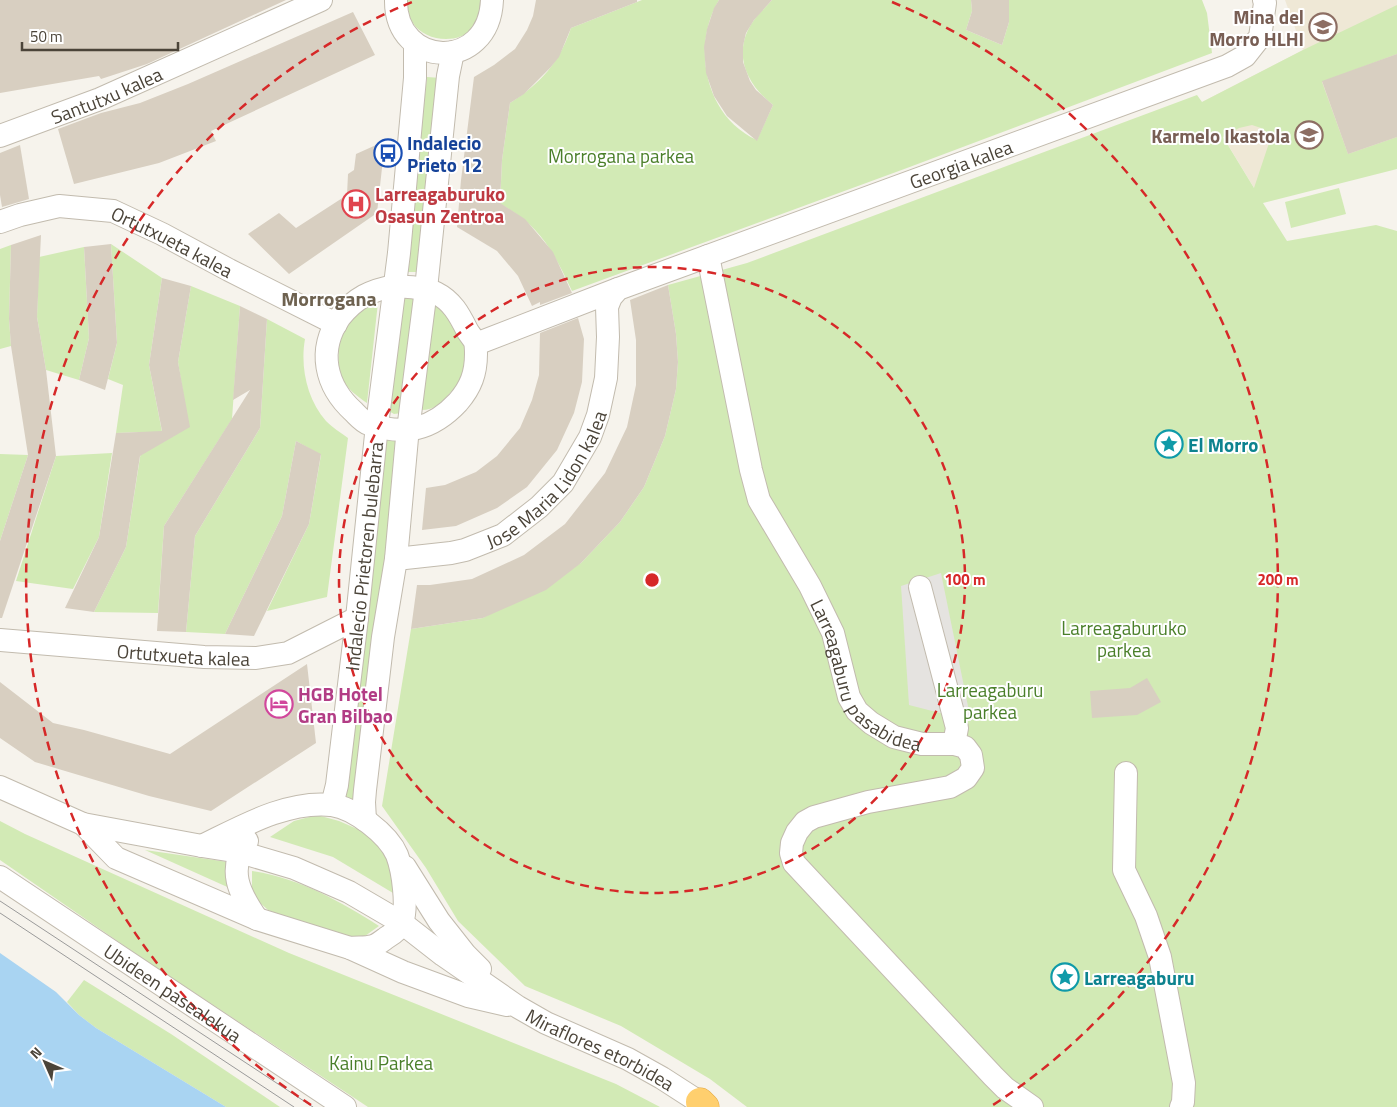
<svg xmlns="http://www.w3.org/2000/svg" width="1397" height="1107" font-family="'Titillium Web',sans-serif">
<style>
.education{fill:#efe8d6}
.green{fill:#d2eab5;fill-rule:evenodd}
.parking{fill:#e5e3e0}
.water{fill:#a9d4f2}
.building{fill:#d8cfc1}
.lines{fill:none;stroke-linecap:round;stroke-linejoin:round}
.minor-casing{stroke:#c2bbae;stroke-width:24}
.highway-casing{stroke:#e0a43c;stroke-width:29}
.minor{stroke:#fff;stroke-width:22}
.highway{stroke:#ffcf6e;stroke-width:28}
.tram{stroke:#9a9a9a;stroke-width:1}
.ring{fill:none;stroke:#d62828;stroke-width:2.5;stroke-dasharray:9 6}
.labels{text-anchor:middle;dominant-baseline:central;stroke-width:4;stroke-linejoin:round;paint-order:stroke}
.education-label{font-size:19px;font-weight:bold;fill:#785e54;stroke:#fff;text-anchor:end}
.street-label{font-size:19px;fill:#4b4439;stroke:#fff}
.transit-label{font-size:19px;font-weight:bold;fill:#164399;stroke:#fff;text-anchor:start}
.park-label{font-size:19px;fill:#4a7f2a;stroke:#fff}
.health-label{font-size:19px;font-weight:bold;fill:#be3a42;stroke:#fff;text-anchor:start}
.culture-label{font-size:19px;font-weight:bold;fill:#0d838f;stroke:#fff;text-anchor:start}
.hotel-label{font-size:19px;font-weight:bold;fill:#b23c85;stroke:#fff;text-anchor:start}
.neighbourhood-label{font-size:20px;font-weight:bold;fill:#6e6250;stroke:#fff}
.centre{fill:#d62828;stroke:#fff;stroke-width:2.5}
.ring-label{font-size:15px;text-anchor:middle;font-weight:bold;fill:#d62828;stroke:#fff;stroke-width:4;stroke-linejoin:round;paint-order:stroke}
</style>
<rect width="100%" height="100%" fill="#f6f3ec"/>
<polygon class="education" points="1285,0 1397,0 1397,168 1262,201 1202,102 1303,50"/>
<g class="green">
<path d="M407 0H484C481 8 478 23 472 29 457 45 424 41 413 23 408 16 408 8 407 0Z"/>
<path d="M642 0H719C691 46 705 117 757 140L773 105C746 84 731 52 754 20 759 13 766 7 772 0H971L972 11 966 30 1002 45 1009 22V0H1202L1207 13 1212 53 907 168 572 291C553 251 540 225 500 204L502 160 510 103C541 83 559 63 571 28Z"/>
<path d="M1397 5V54L1322 82 1348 154 1397 137V169L1263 203 1287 241 1376 225 1397 231V1107H747L710 1079 621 1026 525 986 458 921 426 868 382 806 411 629 483 618 581 563 620 522 644 487 665 436 676 389 678 362 676 334 668 285 747 263 1197 95 1202 102 1303 50ZM1252 125 1261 128 1270 140 1254 188 1223 137 1239 128Z"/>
<polygon points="427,77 441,78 418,272 408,272 407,254"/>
<polygon points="1339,188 1346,214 1291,228 1285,202"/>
<polygon points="111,244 162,278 149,365 164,442 185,405 178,362 191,286 240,306 232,419 164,526 158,613 94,612 126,547 144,432 116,433 123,385 108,379 117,343"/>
<polygon points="11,245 9,319 11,346 0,349 0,249"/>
<polygon points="84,247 89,338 79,380 46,370 37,317 39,257"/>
<path d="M379 293 367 403C358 397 347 389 342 378 335 362 339 328 351 315 359 307 370 300 379 293Z"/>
<polygon points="403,293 415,294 402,413 394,414 387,410"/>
<path d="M431 300C455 315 472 345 463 374 461 381 455 388 450 393 441 403 435 410 421 410Z"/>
<path d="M267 319 305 339C300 367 307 399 326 421 332 427 341 433 348 438L327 597 267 611 309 524 321 455 296 441 282 516 225 634 186 632 195 536 260 428Z"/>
<polygon points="396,435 388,555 355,800 351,801 346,797 387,437"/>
<polygon points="112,453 99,537 73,589 16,581 56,456"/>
<polygon points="0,454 28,455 0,541"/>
<polygon points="317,815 339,821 362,831 383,850 396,876 398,896 333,857 270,837 294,821"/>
<polygon points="0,821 25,834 289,953 616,1084 660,1107 368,1107 142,958 0,860"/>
<polygon points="145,850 228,862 234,890"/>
<path d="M252 871C299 878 339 901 379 926L365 936 338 939 268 910 258 901 252 888Z"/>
<polygon points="84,980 171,1034 280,1107 226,1107 96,1028 79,1015 67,1002"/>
</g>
<polygon class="parking" points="941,573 971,721 909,705 901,586"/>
<polygon class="water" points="0,953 56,992 79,1015 96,1028 226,1107 0,1107"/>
<g class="building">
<polygon points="0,0 286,0 147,64 101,79 99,76 0,93"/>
<polygon points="536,0 637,0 637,2 571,28 559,57 550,68 524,94 510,103 502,160 500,203 525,219 553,252 572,293 540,305 540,302 532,306 518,276 497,251 457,227 461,180 474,77 494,65 515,49 527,30 533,16"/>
<polygon points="719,0 772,0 754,20 746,33 743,46 743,62 750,81 756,90 773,105 757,141 727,116 714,96 706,73 704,47 707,29 714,8"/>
<polygon points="971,0 1009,0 1009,22 1002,45 966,30 972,11"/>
<polygon points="353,12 375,55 211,131 216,141 159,163 74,184 58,129 101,113 140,103 188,84"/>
<polygon points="1397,54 1397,137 1348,154 1322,81"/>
<polygon points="385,141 377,213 289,274 248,234 279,213 296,228 347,195 348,174 354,170 356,154"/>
<polygon points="20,145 29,199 2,207 0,195 0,153"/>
<polygon points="41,235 37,317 46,370 56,456 2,618 0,618 0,541 28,455 11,346 9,319 11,245"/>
<polygon points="111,244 117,343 105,390 79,380 89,338 84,247"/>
<polygon points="162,278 191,286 178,362 190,427 140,456 126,547 94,612 65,608 99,537 116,433 162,431 149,365"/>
<polygon points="668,285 676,334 678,362 676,389 665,436 644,487 620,522 581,563 546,590 483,618 411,629 417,585 430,585 472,579 524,555 565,524 605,473 627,427 636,385 636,340 630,300"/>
<polygon points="240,306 267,319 260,428 195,536 186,632 157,631 164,526 250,390 233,400"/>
<polygon points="578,318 584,339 582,382 574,413 557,450 527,487 497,508 456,526 422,530 426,488 445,485 476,472 497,456 520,428 532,400 539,375 540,333"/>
<polygon points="296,441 321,454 309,524 254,636 225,634 282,516"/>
<polygon points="307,664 316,743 211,811 149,796 35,762 0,738 0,682 53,723 84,730 170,754"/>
<polygon points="1147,678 1161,702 1137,715 1092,718 1090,691 1130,688"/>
</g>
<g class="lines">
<g class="minor-casing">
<g id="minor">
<path d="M396 0C395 68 489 73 492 0"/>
<path id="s1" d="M0 136 100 99 321 0"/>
<path id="s2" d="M0 222 20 215 59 206 113 211 162 234 229 270 336 324"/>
<path id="s3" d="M708 256 751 470 759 500 810 586 833 633 849 697 857 711 871 723 894 737 922 744H954L965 747 971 755 973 768 966 778 950 787 868 802 814 817 805 822 797 832 792 843 791 853 794 863 993 1076 1005 1088 1032 1107"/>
<path d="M395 286C407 287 424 287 436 293 452 301 459 314 467 330 469 334 473 338 475 342 476 346 476 350 476 354 476 373 471 387 458 402 432 430 404 436 369 424 363 422 358 416 354 412 325 386 317 350 340 317 355 298 371 290 395 286Z"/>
<polyline points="476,344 618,289"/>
<path id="s4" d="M396 559 451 553 465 550 503 535 539 507 563 483 590 437 598 415 606 378 608 337 607 307 611 297 618 289 1227 66 1245 56 1260 37 1265 3 1264 0"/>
<polyline points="920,587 957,728 954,744"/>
<path id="s5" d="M0 640 204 657 256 658 288 653 357 618"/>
<polyline points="1126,773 1124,870 1146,916 1160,957 1184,1083 1183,1102 1181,1107"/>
<path id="s6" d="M0 787 83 824 202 846 240 852 294 868 349 892 402 923 443 955 518 1007 546 1023 628 1059 662 1078 707 1107"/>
<path id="s7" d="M332 805 337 785 357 618 377 425 399 253 415 78V44"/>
<polyline points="365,820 364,802 365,790 383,637 396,559 407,438 426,289 448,76 453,52"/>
<polyline points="83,824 116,858 257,919 350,948 403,972 468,996 507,1005"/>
<path d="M247 841C227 870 239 893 257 919"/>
<path d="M202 846C241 827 287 800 332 805 354 808 388 834 397 855 403 871 408 906 402 923 400 929 391 935 386 938 382 941 377 945 373 946 366 948 357 947 350 948"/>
<polyline points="405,867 439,921 465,954 480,969"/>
<path id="s8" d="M0 877 345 1107"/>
</g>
</g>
<g class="highway-casing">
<polyline id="highway" points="700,1102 705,1107"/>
</g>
<use href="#minor" class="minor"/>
<use href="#highway" class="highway"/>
<g class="tram">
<polyline points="0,901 313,1107"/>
<polyline points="0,913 294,1107"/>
</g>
</g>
<g class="ring">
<circle cx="652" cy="580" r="313"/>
<path d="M311 1105A626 626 0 0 1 412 2M892 2A626 626 0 0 1 993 1105"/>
</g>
<defs>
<g id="school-ring" transform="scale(1.4375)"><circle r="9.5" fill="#fff" stroke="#8d6e63" stroke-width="1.5"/><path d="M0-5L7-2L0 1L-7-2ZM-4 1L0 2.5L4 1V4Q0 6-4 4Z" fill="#8d6e63"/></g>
<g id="bus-ring" transform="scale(1.4375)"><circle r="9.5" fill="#fff" stroke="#1a4fb4" stroke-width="1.5"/><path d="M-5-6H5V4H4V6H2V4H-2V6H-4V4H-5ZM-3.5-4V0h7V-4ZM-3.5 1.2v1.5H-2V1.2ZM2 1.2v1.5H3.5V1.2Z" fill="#1a4fb4"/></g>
<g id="hospital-ring" transform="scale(1.4375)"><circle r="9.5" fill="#fff" stroke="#e0444e" stroke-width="1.5"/><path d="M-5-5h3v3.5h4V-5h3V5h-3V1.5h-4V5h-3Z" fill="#e0444e"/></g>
<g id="sight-ring" transform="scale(1.4375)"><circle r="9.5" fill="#fff" stroke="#0f9aa8" stroke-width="1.5"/><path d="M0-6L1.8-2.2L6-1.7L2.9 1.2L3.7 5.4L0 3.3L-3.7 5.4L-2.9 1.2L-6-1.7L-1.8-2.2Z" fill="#0f9aa8"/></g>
<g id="hotel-ring" transform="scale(1.4375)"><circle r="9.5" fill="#fff" stroke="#d1479c" stroke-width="1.5"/><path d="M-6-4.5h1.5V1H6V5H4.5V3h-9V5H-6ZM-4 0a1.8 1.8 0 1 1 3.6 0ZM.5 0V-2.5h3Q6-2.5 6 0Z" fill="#d1479c"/></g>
</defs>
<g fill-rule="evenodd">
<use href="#school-ring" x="1323" y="27"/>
<use href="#school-ring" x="1309" y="135"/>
<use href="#bus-ring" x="388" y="153"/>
<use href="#hospital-ring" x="356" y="204"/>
<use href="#sight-ring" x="1169" y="444"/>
<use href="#hotel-ring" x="279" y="704"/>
<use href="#sight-ring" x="1065" y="977"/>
</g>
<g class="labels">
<g class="education-label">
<text x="1304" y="16">Mina del<tspan x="1304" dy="22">Morro HLHI</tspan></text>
<text x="1290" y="135">Karmelo Ikastola</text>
</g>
<g class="street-label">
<text stroke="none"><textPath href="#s1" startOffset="114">Santutxu kalea</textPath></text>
<text stroke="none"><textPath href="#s4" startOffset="762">Georgia kalea</textPath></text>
<text stroke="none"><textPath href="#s2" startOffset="182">Ortutxueta kalea</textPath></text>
<text stroke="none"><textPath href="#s4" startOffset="182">Jose Maria Lidon kalea</textPath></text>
<text stroke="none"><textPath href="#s7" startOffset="251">Indalecio Prietoren bulebarra</textPath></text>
<text stroke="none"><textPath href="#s5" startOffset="184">Ortutxueta kalea</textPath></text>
<text stroke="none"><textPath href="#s3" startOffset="461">Larreagaburu pasabidea</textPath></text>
<text stroke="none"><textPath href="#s8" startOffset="208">Ubideen pasealekua</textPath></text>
<text stroke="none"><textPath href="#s6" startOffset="664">Miraflores etorbidea</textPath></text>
</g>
<g class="transit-label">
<text x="407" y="142">Indalecio<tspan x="407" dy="22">Prieto 12</tspan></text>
</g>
<g class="park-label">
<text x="621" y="155">Morrogana parkea</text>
<text x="1124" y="627">Larreagaburuko<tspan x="1124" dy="22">parkea</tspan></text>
<text x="990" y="689">Larreagaburu<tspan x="990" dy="22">parkea</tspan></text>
<text x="381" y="1062">Kainu Parkea</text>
</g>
<g class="health-label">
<text x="375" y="193">Larreagaburuko<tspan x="375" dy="22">Osasun Zentroa</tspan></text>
</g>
<g class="culture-label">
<text x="1188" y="444">El Morro</text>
<text x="1084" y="977">Larreagaburu</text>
</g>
<g class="hotel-label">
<text x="298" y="693">HGB Hotel<tspan x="298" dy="22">Gran Bilbao</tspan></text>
</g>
<g class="neighbourhood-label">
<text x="329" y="298">Morrogana</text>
</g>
</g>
<circle cx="652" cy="580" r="8" class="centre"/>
<g class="ring-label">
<text x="965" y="585">100 m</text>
<text x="1278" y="585">200 m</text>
</g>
<g transform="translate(45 1062) rotate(315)" stroke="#ffffff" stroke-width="4" paint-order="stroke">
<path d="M0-4L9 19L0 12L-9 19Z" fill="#4b4439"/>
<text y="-8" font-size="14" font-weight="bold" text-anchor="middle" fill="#4b4439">N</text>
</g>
<path d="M22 42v8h156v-8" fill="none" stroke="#4b4439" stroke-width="2.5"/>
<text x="30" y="42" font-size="15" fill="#4b4439" stroke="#ffffff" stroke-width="4" paint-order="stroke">50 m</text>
</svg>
